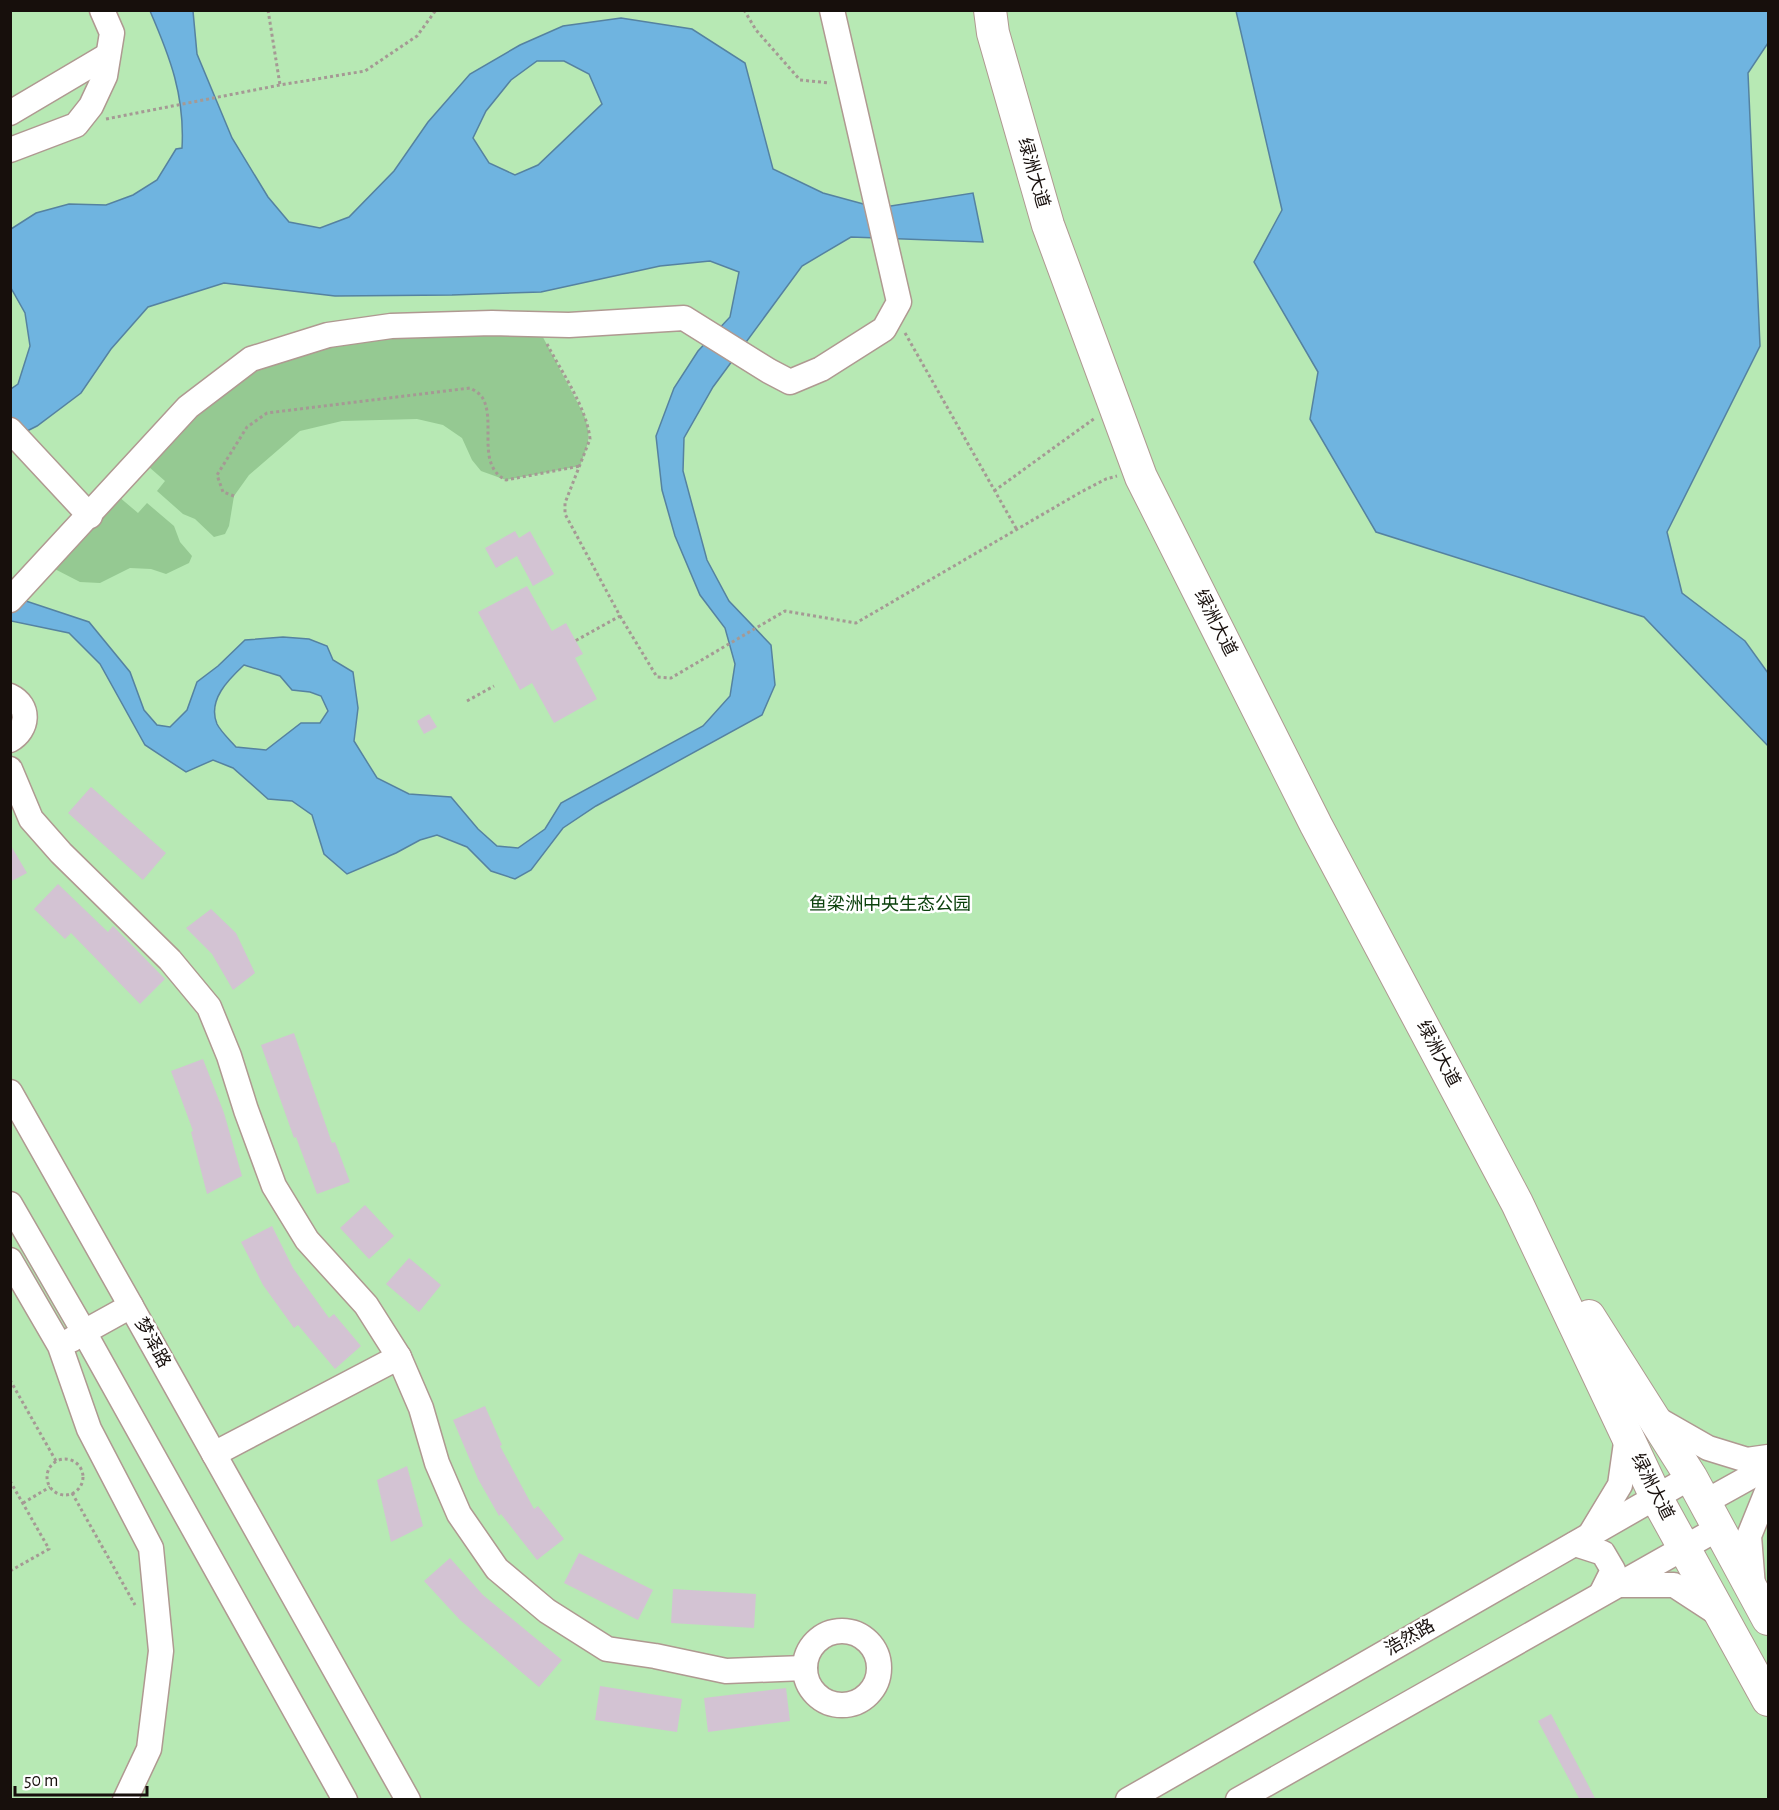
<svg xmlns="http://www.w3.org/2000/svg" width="1779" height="1810" font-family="'Alegreya Sans','Noto Sans SC',sans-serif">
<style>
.green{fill:#b7e9b4}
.forest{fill:#95c992}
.water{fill:#6fb4e0;stroke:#5582a0;stroke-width:1.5;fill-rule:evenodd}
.building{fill:#d3c3d3}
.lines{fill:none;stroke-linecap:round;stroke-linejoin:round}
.minor-casing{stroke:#af9991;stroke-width:27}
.major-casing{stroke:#af9991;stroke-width:34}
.path{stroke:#a59994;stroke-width:3;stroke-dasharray:3 3;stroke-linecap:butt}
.minor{stroke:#fff;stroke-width:24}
.major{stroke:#fff;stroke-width:32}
.labels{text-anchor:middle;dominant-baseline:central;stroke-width:5;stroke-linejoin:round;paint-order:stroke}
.street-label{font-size:18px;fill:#170f0c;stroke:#fff}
.park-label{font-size:18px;fill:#0b410c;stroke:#fff}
</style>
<rect width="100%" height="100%" fill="#fff1eb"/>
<rect class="green" x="11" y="11" width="1757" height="1788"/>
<g class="forest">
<path d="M536 324 584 415C592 438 588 444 580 466L506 480 481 471 472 460 462 438 443 425 417 419 342 421 300 431 249 475 234 496 229 526 225 534 214 537 195 519 183 514 157 491 165 481 141 460 251 359 328 335Z"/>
<polygon points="112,491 138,513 147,503 174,526 180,542 192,556 189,563 166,574 151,569 130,568 100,583 80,582 45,564"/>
</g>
<g class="water">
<path d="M150 11H193L197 54 232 138 268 197 289 222 320 228 349 217 394 171 428 122 470 74 520 45 563 26 621 18 692 29 745 63 773 169 823 193 878 208 973 193 983 242 851 237 802 266 713 387 684 438 683 471 707 560 729 601 771 645 775 685 762 715 596 806 563 828 531 870 515 879 491 871 467 847 437 835 420 840 396 853 347 874 324 854 312 815 292 801 268 799 233 768 213 760 186 772 145 745 100 664 69 633 11 621V596L89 622 130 672 144 710 157 725 170 727 187 710 197 682 218 666 245 640 283 637 309 639 327 646 333 660 353 672 358 708 354 741 377 778 409 794 451 797 478 829 497 846 518 848 545 829 561 803 703 726 730 696 735 664 725 628 700 595 675 536 662 490 656 436 674 388 698 351 730 317 739 272 710 261 660 266 541 292 452 295 335 296 224 283 148 307 111 349 81 393 37 426 11 439V389L18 384 30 346 25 313 11 288V229L36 213 69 204 106 205 133 195 157 180 176 149 182 148C185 96 170 57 150 11ZM537 61H564L589 74 602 104 538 165 515 175 489 163 473 138 486 111 511 80ZM244 665 280 676 292 690 310 692 321 696 328 711 320 723H301L266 750 236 747C230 740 221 732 217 724 207 700 229 679 244 665Z"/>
<polygon points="1236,11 1768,11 1768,43 1748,73 1760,346 1667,532 1682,593 1745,641 1768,673 1768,746 1644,617 1376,532 1310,419 1318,372 1254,262 1282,210"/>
</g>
<g class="building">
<polygon points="515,531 519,538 530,531 554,574 533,586 517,556 496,568 485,548"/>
<polygon points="527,586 552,631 566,623 583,654 575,658 597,699 554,723 532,683 520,690 478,612"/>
<polygon points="429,714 437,727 424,734 417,721"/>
<polygon points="91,787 166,853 143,880 68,813"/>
<polygon points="10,844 27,873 10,882"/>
<polygon points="58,884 108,932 113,926 165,979 140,1004 71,933 65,939 34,909"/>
<polygon points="211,909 236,933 255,973 233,990 212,954 186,928"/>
<polygon points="294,1033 332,1143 335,1142 350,1182 317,1194 296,1137 294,1138 261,1045"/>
<polygon points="203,1059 224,1113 242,1176 207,1194 191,1132 193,1131 171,1071"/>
<polygon points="365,1205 394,1236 369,1259 340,1228"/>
<polygon points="272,1226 293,1268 329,1318 334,1314 361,1346 335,1369 298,1325 294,1328 263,1285 241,1242"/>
<polygon points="409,1258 441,1285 419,1312 386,1284"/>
<polygon points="485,1406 502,1445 500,1446 534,1509 538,1506 564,1539 537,1560 501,1514 499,1516 478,1479 453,1420"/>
<polygon points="407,1466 423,1526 391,1542 377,1480"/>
<polygon points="579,1553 653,1590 638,1620 564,1583"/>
<polygon points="450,1558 483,1595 562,1660 539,1687 460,1620 424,1581"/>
<polygon points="673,1589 756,1594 754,1628 671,1623"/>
<polygon points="600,1686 682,1699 677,1732 595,1720"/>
<polygon points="786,1688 790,1721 708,1732 704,1698"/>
<polygon points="1551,1714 1596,1800 1580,1800 1538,1721"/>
</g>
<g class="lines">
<g class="minor-casing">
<g id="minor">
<polyline points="10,113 108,55"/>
<polyline points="10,150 76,125 91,106 105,76 112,33 102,10"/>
<polyline points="10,430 90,516"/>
<polyline points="10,600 188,407 251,359 328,335 391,326 492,323 569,325 684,318 769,371 790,382 821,369 884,329 899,302 832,10"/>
<path d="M10 696C31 706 28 730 10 740"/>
<polyline points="10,769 31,819 61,853 170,960 209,1007 229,1056 246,1110 274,1186 307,1240 366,1305 399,1357 421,1408 437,1463 459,1514 497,1569 547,1611 607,1649 655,1656 726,1671 805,1668"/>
<polyline points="10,1092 131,1306"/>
<polyline points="10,1204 84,1332 71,1340"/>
<polyline points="10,1260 60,1346 89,1429 151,1548 161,1651 149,1749 125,1800"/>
<polyline points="1652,1416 1708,1448 1747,1460 1768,1457"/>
<polyline points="214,1454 399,1357"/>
<polyline points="1705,1502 1768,1467"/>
<polyline points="1591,1533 1620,1485 1627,1436"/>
<polyline points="1575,1544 1603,1553 1613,1570 1601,1594"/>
<polyline points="1620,1585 1674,1585 1720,1615"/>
<polyline points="1753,1587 1749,1536 1768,1489"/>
<circle cx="842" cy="1668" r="37"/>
<polyline points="345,1800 84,1332 131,1306 408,1800"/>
<polyline points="1128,1800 1691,1477"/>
<polyline points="1238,1800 1719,1528"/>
</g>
</g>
<g class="major-casing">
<g id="major">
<polyline points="990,10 993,33 1048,225 1141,477 1316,825 1517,1203 1656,1497 1768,1700"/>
<polyline points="1589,1316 1691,1477 1768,1619"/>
</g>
</g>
<g class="path">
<polyline points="268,10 280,85"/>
<polyline points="744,10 756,30 800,80 830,83"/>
<polyline points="106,119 280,85 365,71 417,36 436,10"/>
<polyline points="905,333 1017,530"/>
<path d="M547 344C561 371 587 408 590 439L565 503V514L620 616 575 641"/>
<polyline points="994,491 1095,418"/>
<path d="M234 496 223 492 217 475 247 427 267 413 470 388C474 390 479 393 482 397 497 420 475 465 506 480L580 466"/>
<polyline points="620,616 657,677 671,678 785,611 856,623 1081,492 1106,479 1117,476"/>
<polyline points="467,701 494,686"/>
<polyline points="10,1380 56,1461"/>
<circle cx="65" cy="1477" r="18"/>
<polyline points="10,1481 49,1549 10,1571"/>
<polyline points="72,1493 135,1605"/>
<polyline points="23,1503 50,1487"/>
</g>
<use href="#minor" class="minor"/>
<use href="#major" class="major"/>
</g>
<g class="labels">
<g class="street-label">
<text transform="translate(1033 173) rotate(74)">绿洲大道</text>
<text transform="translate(1215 623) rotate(63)">绿洲大道</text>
<text transform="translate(1438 1054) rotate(62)">绿洲大道</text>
<text transform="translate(152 1343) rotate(61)">梦泽路</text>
<text transform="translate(1652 1487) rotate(63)">绿洲大道</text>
<text transform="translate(1410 1638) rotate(-30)">浩然路</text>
</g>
<g class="park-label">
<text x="890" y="905">鱼梁洲中央生态公园</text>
</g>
</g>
<rect width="1779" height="1810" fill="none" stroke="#170f0c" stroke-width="24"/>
<path d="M15 1786v9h132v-9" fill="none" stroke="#170f0c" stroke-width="3"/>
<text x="24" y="1786" font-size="18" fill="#170f0c" stroke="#ffffff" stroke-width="4.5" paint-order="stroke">50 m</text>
</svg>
